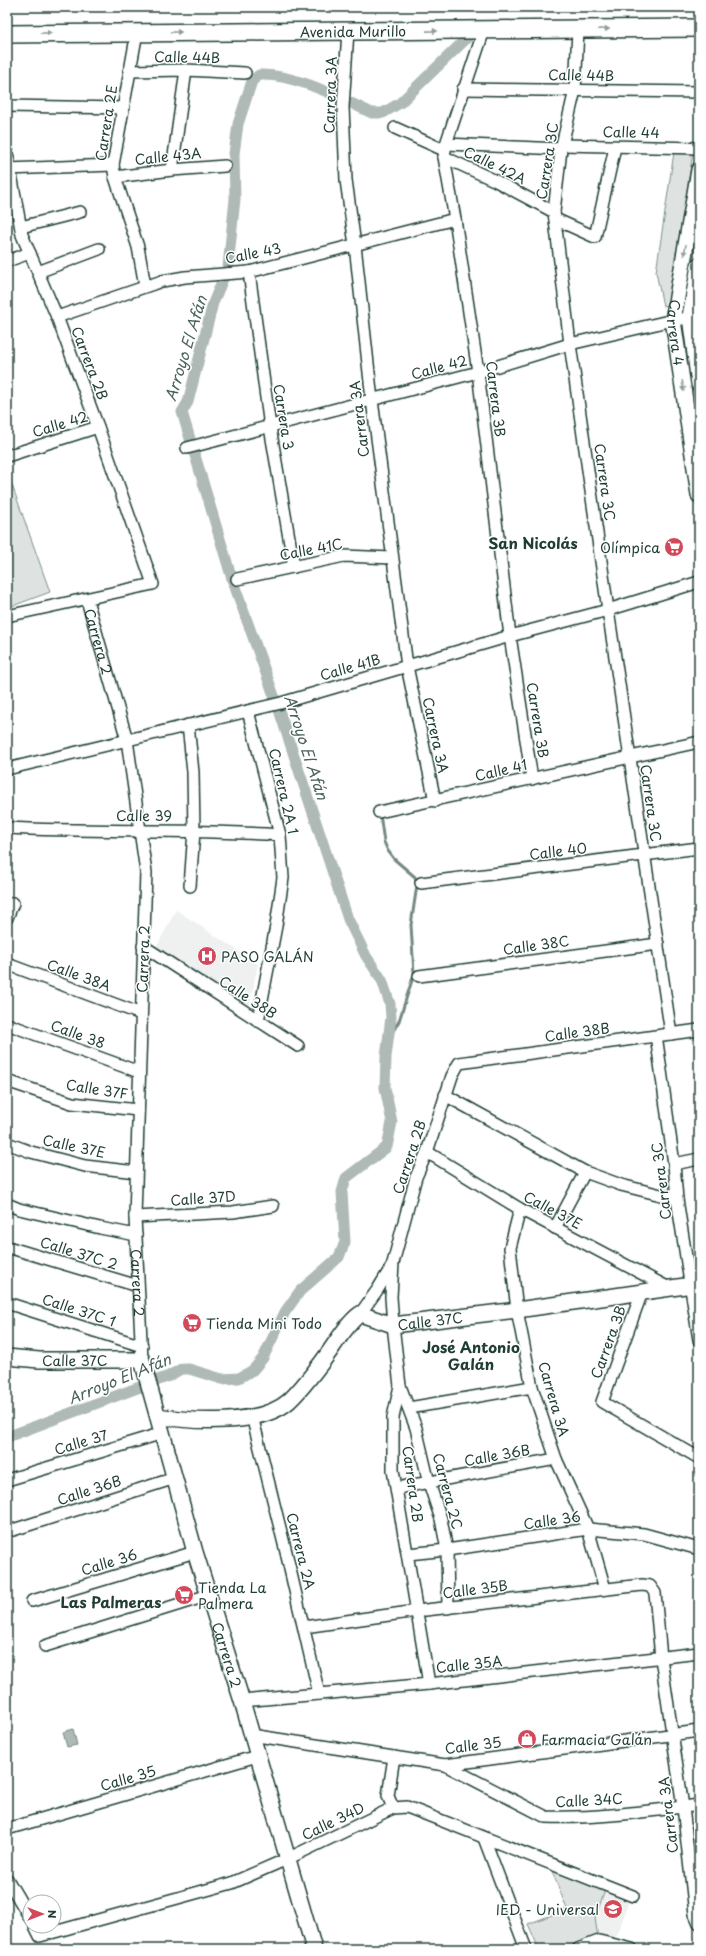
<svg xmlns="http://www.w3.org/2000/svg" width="706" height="1956" font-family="'Playpen Sans',sans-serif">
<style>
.built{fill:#eef1f0}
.green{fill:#dee3e2;stroke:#7e908b}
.water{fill:#afbab7;stroke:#758883}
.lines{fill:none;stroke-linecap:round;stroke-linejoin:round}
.stream{stroke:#758883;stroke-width:3}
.canal{stroke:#afbab7;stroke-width:11}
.street-casing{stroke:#1f3d34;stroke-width:14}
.secondary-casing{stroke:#1f3d34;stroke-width:18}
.primary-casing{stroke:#1f3d34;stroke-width:20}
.street{stroke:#fff;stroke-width:11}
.secondary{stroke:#fff;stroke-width:15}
.primary{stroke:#fff;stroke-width:17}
.oneway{fill:#8f9e9a}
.labels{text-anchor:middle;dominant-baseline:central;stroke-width:3;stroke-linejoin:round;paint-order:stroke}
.street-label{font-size:14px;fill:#1f3d34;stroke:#fff}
.poi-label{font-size:14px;fill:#1f3d34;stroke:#fff;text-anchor:start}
.water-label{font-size:15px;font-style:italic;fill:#4a625b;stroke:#fff}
.neighbourhood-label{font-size:15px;font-weight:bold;fill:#1f3d34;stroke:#fff}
</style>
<rect width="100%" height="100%" fill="#fff"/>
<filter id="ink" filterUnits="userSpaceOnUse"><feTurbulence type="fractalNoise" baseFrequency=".025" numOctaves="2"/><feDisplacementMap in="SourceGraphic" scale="8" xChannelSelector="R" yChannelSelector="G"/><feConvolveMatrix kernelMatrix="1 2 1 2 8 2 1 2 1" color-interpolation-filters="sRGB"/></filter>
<g filter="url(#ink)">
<g class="built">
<polygon points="176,910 258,964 249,1007 156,948"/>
<polygon points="605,1890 630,1899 615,1941 598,1938 595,1918"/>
</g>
<g class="green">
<polygon points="674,152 693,152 670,304 663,306 656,272"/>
<polygon points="7,471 50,592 7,608"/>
<polygon points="552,1871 605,1890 595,1918 598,1938 570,1949 539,1949 528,1924 567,1909"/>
</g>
<polygon class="water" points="73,1729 77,1745 67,1747 63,1732"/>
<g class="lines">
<polyline class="stream" points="380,814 384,842 388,851 394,859 415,877 417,885 411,925 414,974 399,1021 388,1040"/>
<path class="canal" d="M7 1437 169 1376 181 1369H189L222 1379 239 1378 253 1370 263 1358 285 1312 300 1291 339 1257 345 1242 342 1192 346 1178 387 1147 392 1122 385 1088 386 1057 391 1017 390 1004 382 980 366 956 348 919 277 704 232 579 182 412 188 402 213 303 228 267 235 199 234 154 238 124 252 81 259 75C294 73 340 98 372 113H383L400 103 468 37"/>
<g class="street-casing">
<g id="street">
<polyline points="484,30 446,144 444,157 455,219 478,372 510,636 532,779"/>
<polyline points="578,30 575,90 561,149 554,212 570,344 608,610 671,1034"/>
<polyline points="348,31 343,107 346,180 355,245 372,400 407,666 435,801"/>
<polyline points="137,32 113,165 115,177 138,247 145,286"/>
<polyline points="129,71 186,70 245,73"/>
<polyline points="463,89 699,92"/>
<polyline points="7,106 123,108"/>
<polyline points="395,128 444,150"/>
<polyline points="446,144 561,149"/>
<polyline points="562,145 699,148"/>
<polyline points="7,152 22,235 57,317 98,427 153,584 7,616"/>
<polyline points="444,157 496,181 554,212"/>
<polyline points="7,169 113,165"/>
<polyline points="172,170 186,70"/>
<polyline points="115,177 172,170 225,166"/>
<polyline points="555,219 595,237 615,147"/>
<polyline points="21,227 80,212"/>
<polyline points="7,261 30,253"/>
<polyline points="38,272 99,249"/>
<polyline points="249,272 270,427 294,567"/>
<polyline points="57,317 162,281 185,277 249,272 455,219"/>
<polyline points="187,448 478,372 570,344 673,320 699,317"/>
<polyline points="7,456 98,427"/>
<polyline points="237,579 344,556 392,558"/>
<path id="s1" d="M87 600 127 740 146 872 135 1217 142 1360"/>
<polyline points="248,711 280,835 283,878 276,926 258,1021"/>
<polyline points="188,725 193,772 194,831 190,886"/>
<polyline points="7,769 281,703 510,636 608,610 699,582"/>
<polyline points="379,812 699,742"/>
<path d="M7 828C98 833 189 828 280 835"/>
<polyline points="421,883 699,848"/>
<polyline points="7,918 13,903"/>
<polyline points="143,946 298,1046"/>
<polyline points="7,964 141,1014"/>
<polyline points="419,976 658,944"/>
<polyline points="7,1024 139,1072"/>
<polyline points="657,1042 674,1164 677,1199 699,1340"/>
<polyline points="7,1081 72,1103 138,1110"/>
<polyline points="445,1095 585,1172 621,1185 677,1199"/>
<polyline points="7,1143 31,1152 85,1166 136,1172"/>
<polyline points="427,1152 520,1209 669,1288"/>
<polyline points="674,1164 699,1159"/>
<polyline points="7,1204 19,1209 100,1228 136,1235"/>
<polyline points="520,1209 510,1248 517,1310 532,1387 556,1459 588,1529 605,1589"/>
<polyline points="135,1217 233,1212 273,1206"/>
<polyline points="555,1228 585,1172"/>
<polyline points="11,1248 138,1286"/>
<polyline points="642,1292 602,1402 699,1458"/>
<polyline points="7,1303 142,1346"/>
<polyline points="360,1314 378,1289 392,1266"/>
<polyline points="400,1386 416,1428 429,1483 441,1519 447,1550 448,1608"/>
<polyline points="409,1408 532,1387"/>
<polyline points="252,1416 286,1552 319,1694"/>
<polyline points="7,1480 163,1433"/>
<polyline points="397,1488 556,1459"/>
<polyline points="13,1530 175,1478"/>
<polyline points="408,1554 447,1550 588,1529 644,1534 699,1549"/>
<polyline points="32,1601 195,1552"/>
<polyline points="304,1627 417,1611 642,1585 650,1586 655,1593 661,1658 683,1807 695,1914 699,1923"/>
<polyline points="45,1646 209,1595"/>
<polyline points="429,1684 393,1470 393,1417 400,1386 393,1325 391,1297 393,1263 416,1177 427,1152 452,1076 459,1063 699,1030"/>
<polyline points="242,1701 429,1684 699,1653"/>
<polyline points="251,1735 445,1765 699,1731"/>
<path d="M445 1765 546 1817C597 1819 649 1811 699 1805"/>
<polyline points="393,1808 388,1796 394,1757"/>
<polyline points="7,1829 257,1756"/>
<polyline points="484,1838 526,1949"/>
<polyline points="7,1879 30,1918"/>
<polyline points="35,1926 40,1936 232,1883 287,1859 393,1808 407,1807 633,1896"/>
<polyline points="578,1949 599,1941 632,1949"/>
</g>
</g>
<g class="secondary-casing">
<g id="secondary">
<path id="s2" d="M699 170 673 320 699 495"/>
<polyline points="699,265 690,317 699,384"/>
<path id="s3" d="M7 1357 39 1360H142L195 1552 242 1701 314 1949"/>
<path id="s4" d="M158 1416C192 1422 261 1426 289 1401 301 1390 312 1375 322 1362 333 1348 346 1324 360 1314L393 1325 517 1310 699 1284"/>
</g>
</g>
<g class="primary-casing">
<g id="primary">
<path id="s5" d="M7 34 699 28"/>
</g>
</g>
<use href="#street" class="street"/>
<use href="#secondary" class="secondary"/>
<use href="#primary" class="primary"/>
</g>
<defs><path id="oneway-solid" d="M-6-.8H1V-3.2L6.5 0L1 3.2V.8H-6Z"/></defs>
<g class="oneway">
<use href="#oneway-solid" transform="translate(604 29) rotate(-1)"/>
<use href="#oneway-solid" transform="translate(432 31) rotate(-1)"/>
<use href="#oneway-solid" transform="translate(176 32) rotate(-1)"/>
<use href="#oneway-solid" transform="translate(46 33) rotate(-1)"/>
<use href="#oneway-solid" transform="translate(685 250) rotate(100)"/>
<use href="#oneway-solid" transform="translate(683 386) rotate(82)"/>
</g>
</g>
<defs>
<g id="supermarket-disc" transform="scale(1)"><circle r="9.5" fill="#d1495b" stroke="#fff"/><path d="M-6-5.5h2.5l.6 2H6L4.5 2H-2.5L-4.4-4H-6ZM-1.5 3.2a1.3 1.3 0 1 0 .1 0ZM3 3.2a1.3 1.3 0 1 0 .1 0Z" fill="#fff"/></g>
<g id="hospital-disc" transform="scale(1)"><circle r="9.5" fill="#d1495b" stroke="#fff"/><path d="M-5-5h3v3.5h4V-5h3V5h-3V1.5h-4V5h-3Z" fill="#fff"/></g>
<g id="shop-disc" transform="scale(1)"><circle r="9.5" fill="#d1495b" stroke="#fff"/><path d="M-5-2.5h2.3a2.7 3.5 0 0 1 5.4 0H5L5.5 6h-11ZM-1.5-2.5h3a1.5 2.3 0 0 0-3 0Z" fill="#fff"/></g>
<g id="school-disc" transform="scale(1)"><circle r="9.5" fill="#d1495b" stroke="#fff"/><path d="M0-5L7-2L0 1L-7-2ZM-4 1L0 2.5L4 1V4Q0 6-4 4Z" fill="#fff"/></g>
</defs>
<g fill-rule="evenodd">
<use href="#supermarket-disc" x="674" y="547"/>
<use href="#hospital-disc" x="207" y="956"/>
<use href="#supermarket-disc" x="192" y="1323"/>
<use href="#supermarket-disc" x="184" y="1595"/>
<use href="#shop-disc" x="527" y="1739"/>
<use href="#school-disc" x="613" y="1909"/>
</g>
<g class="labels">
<g class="street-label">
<text stroke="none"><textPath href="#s5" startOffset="346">Avenida Murillo</textPath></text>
<text transform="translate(187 57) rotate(1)">Calle 44B</text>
<text transform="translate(581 75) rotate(1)">Calle 44B</text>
<text transform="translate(330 95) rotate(-88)">Carrera 3A</text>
<text transform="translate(106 123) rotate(-81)">Carrera 2E</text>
<text transform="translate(631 132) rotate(1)">Calle 44</text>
<text transform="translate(168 156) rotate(-6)">Calle 43A</text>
<text transform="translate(547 161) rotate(-81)">Carrera 3C</text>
<text transform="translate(495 165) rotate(26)">Calle 42A</text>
<text transform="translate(253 253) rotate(-11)">Calle 43</text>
<text stroke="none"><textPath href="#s2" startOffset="165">Carrera 4</textPath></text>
<text transform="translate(90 363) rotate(69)">Carrera 2B</text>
<text transform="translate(439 367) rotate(-15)">Calle 42</text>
<text transform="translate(496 399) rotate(83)">Carrera 3B</text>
<text transform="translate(284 417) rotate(81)">Carrera 3</text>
<text transform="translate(359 419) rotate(-97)">Carrera 3A</text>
<text transform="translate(60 424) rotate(-17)">Calle 42</text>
<text transform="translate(605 482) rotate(82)">Carrera 3C</text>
<text transform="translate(311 549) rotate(-11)">Calle 41C</text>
<text stroke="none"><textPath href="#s1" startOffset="43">Carrera 2</textPath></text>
<text transform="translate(350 667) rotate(-16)">Calle 41B</text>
<text transform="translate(538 720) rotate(81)">Carrera 3B</text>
<text transform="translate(436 735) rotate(78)">Carrera 3A</text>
<text transform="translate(501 770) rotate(-13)">Calle 41</text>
<text transform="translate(284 791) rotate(77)">Carrera 2A 1</text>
<text transform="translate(651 803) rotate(82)">Carrera 3C</text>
<text x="144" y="815">Calle 39</text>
<text transform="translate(558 851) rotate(-7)">Calle 40</text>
<text transform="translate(536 945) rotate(-8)">Calle 38C</text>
<text transform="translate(143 959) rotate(-88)">Carrera 2</text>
<text transform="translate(79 975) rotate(20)">Calle 38A</text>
<text transform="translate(248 997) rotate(33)">Calle 38B</text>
<text transform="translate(577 1032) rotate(-8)">Calle 38B</text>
<text transform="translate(78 1034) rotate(20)">Calle 38</text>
<text transform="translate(97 1089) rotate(9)">Calle 37F</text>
<text transform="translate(74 1146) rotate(12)">Calle 37E</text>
<text transform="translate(409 1157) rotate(-72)">Carrera 2B</text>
<text transform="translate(661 1181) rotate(-97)">Carrera 3C</text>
<text transform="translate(203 1198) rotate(-4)">Calle 37D</text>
<text transform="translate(553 1210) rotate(28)">Calle 37E</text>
<text transform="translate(79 1253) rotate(17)">Calle 37C 2</text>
<text stroke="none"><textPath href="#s1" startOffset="690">Carrera 2</textPath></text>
<text transform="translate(79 1310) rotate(18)">Calle 37C 1</text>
<text stroke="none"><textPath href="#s4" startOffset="320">Calle 37C</textPath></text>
<text transform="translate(608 1342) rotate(-70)">Carrera 3B</text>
<text stroke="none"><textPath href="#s3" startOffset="68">Calle 37C</textPath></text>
<text transform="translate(554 1399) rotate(74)">Carrera 3A</text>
<text transform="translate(81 1442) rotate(-17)">Calle 37</text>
<text transform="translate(497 1455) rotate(-10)">Calle 36B</text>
<text transform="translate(413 1484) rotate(82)">Carrera 2B</text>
<text transform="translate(89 1490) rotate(-18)">Calle 36B</text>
<text transform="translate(448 1491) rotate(75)">Carrera 2C</text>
<text transform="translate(552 1520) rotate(-8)">Calle 36</text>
<text transform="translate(301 1551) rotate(76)">Carrera 2A</text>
<text transform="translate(109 1562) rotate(-17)">Calle 36</text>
<text transform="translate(475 1589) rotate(-7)">Calle 35B</text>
<text stroke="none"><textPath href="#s3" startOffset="442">Carrera 2</textPath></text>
<text transform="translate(469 1664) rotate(-6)">Calle 35A</text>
<text transform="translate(473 1745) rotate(-7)">Calle 35</text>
<text transform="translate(128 1778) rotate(-16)">Calle 35</text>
<text transform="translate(589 1800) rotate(-3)">Calle 34C</text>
<text transform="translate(668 1815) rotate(-97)">Carrera 3A</text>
<text transform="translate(333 1821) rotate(-26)">Calle 34D</text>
</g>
<g class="poi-label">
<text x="660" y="547" text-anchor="end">Olímpica</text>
<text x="221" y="956">PASO GALÁN</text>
<text x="206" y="1323">Tienda Mini Todo</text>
<text x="198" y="1587">Tienda La<tspan x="198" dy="16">Palmera</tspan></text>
<text x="541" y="1739">Farmacia Galán</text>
<text x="599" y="1909" text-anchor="end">IED - Universal</text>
</g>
<g class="water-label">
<text transform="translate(185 348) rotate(-73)">Arroyo El Afán</text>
<text transform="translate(307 747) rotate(72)">Arroyo El Afán</text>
<text transform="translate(119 1378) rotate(-22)">Arroyo El Afán</text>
</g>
<g class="neighbourhood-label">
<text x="533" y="542">San Nicolás</text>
<text x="471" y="1346">José Antonio<tspan x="471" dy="17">Galán</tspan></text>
<text x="111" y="1601">Las Palmeras</text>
</g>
</g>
<rect width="706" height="1956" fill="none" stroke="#fff" stroke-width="24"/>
<rect x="12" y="12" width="682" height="1932" fill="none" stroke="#1f3d34" stroke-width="1.5" filter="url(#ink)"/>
<g transform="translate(42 1914) rotate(90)"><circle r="19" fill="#ffffff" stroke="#a5b1ae"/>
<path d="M0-3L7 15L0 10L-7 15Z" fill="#d1495b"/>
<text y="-6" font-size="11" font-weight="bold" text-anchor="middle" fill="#1f3d34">N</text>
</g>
</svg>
